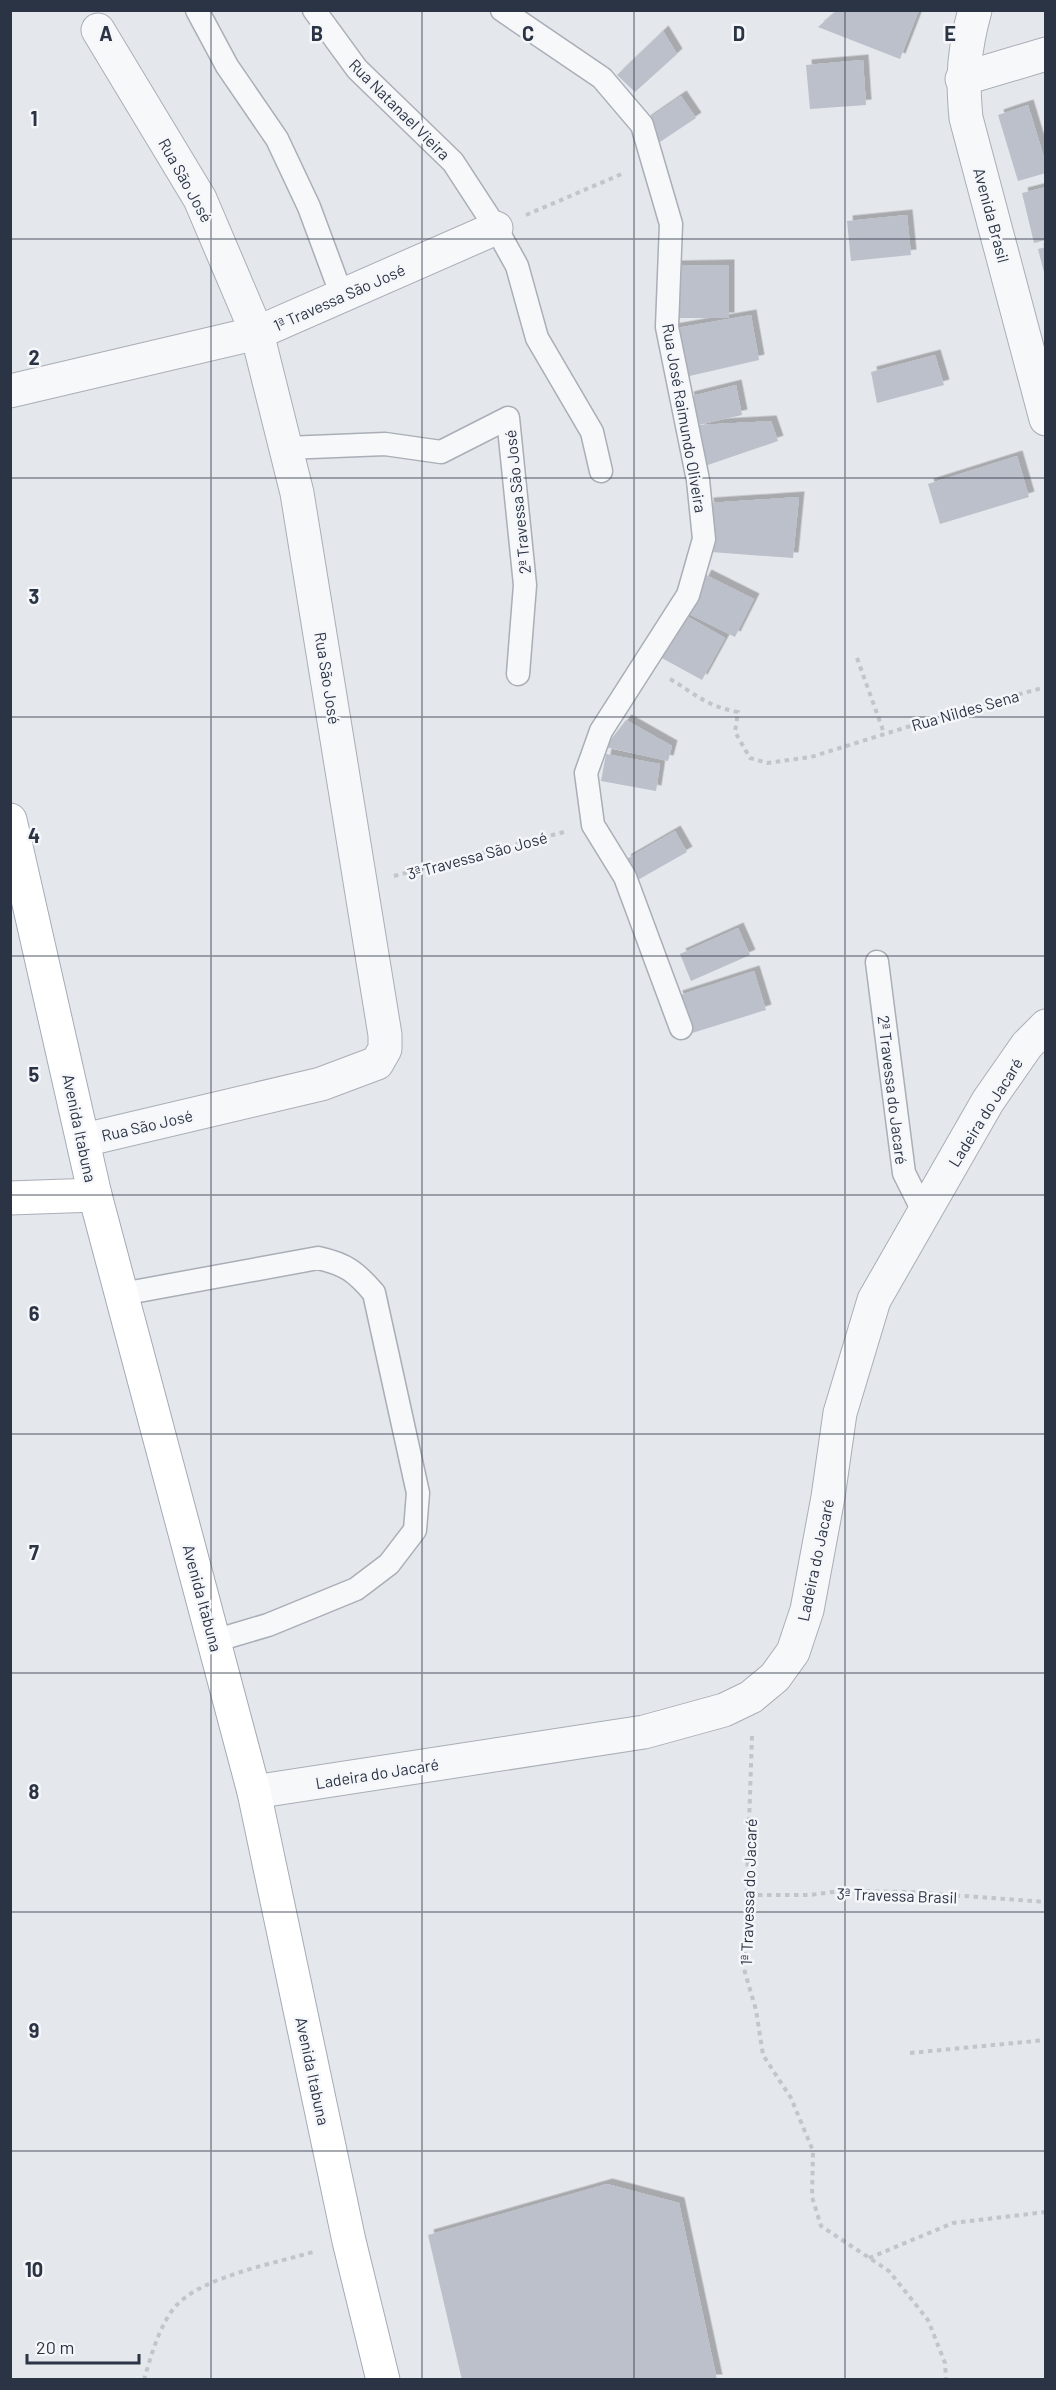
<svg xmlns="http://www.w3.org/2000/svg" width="1056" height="2390" font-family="Barlow,sans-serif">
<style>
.building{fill:#bbc0ca;filter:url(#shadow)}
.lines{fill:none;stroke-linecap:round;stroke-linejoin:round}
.service-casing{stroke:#a9aeb7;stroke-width:25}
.minor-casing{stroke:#a9aeb7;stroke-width:35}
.tertiary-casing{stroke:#a9aeb7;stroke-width:35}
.secondary-casing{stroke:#a9aeb7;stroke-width:35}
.primary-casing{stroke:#a3abb8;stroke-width:35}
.path{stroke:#c2c5cb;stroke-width:4;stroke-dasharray:4.5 4.5;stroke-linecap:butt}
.service{stroke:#f7f8fa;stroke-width:22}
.minor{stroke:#f7f8fa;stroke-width:33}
.tertiary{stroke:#f7f8fa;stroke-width:33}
.secondary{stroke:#fff;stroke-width:33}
.primary{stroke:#fff;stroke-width:33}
.grid{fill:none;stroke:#2b3445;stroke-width:1.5;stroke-opacity:0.55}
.labels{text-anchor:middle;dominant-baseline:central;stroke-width:5;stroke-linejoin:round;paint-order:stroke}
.street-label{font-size:16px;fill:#2b3445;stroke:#f4f6f9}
.grid-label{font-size:20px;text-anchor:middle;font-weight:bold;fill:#2b3445;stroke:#f4f6f9;stroke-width:5;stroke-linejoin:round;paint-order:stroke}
</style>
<defs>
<filter id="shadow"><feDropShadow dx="5.5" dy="-5.5" stdDeviation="0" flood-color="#0004"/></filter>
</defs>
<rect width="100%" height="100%" fill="#e4e7ec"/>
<g class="building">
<polygon points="838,10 919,10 900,59 818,27"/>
<polygon points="663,31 677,54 635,92 617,75"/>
<polygon points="863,60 866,105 810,109 806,65"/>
<polygon points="681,96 696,118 660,142 645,121"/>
<polygon points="1028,105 1046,164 1046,173 1018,181 998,115"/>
<polygon points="1046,187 1046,240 1034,243 1022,193"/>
<polygon points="907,215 911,255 851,261 847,221"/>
<polygon points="1046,247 1046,276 1045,276 1038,249"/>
<polygon points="729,265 729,318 676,318 676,266"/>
<polygon points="751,315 759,360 681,378 671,329"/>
<polygon points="935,355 944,385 877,403 871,372"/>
<polygon points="736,385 742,415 698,425 688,397"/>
<polygon points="771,421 778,441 705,466 698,425"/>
<polygon points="1017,456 1029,497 940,524 928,484"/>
<polygon points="799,497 793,558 711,552 708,503"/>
<polygon points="706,575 754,599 735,637 687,613"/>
<polygon points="683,614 725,638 702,680 660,657"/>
<polygon points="626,720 672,746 668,761 605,747"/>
<polygon points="606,754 660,764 656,791 601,781"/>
<polygon points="675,831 687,852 636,881 625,860"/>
<polygon points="738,928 750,955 691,981 680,954"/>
<polygon points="754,971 766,1010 689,1034 677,996"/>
<polygon points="607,2184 679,2203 717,2380 462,2380 428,2235"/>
</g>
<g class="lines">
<g class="service-casing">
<g id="service">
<polyline points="197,10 227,66 277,139 309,207 342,296"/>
<polyline points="314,10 357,69 453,162 496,228 517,266 537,338 592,432 601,471"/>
<polyline points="502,10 602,78 642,125 671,224 667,327 698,480 704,539 688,595 601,731 586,773 593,825 625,877 681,1028"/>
<polyline points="286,448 385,444 441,452 508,418 525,585 518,674"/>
<polyline points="877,962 904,1173 924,1213"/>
<path d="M122 1294 318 1258C346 1264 356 1272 374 1293L418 1493 415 1530 389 1564 356 1589 268 1625 214 1641"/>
</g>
</g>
<g class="minor-casing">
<g id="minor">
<polyline points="962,79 1046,54"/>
<polyline points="10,391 257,333 496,228"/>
<polyline points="84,1140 321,1084 377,1063 385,1049 385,1035 297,493 257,333 200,199 98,30"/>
<polyline points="254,1792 644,1732 724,1710 751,1697 775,1677 793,1652 807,1610 828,1497 840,1413 874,1300 988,1101 1027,1045 1046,1026"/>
</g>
</g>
<g class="tertiary-casing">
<path id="tertiary" d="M975 10C964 50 962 77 966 118L1046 419"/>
</g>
<g class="secondary-casing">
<polyline id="secondary" points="10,1198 95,1195"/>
</g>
<g class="primary-casing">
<polyline id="primary" points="10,820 95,1195 254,1792 349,2241 383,2380"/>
</g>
<g class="path">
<polyline points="526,215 624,173"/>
<polyline points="857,658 884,733"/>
<path d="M670 679C697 695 706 706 738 712L735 732 750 758 767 763 811 757 968 708 1046 687"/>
<polyline points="394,876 564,832"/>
<polyline points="752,1736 744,1969 756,2010 763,2055 791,2098 813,2151 812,2197 821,2226 889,2271 928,2320 945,2363 946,2380"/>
<polyline points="749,1895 810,1895 840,1891 911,1892 1046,1902"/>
<polyline points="910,2053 1046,2040"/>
<polyline points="869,2258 953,2223 1046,2212"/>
<path d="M144 2380C151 2356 159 2326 175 2307 201 2276 278 2263 316 2251"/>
</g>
<use href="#service" class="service"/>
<use href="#minor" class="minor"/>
<use href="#tertiary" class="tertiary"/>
<use href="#secondary" class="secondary"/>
<use href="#primary" class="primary"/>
</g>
<path class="grid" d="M211 10V2380M422 10V2380M634 10V2380M845 10V2380M10 239H1046M10 478H1046M10 717H1046M10 956H1046M10 1195H1046M10 1434H1046M10 1673H1046M10 1912H1046M10 2151H1046"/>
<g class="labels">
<g class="street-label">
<text transform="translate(400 109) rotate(45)">Rua Natanael Vieira</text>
<text transform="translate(186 180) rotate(61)">Rua São José</text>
<text transform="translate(992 215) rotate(75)">Avenida Brasil</text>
<text transform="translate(339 297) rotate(-24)">1ª Travessa São José</text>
<text transform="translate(685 418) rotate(80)">Rua José Raimundo Oliveira</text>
<text transform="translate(517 502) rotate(-96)">2ª Travessa São José</text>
<text transform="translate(328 678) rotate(81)">Rua São José</text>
<text transform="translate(965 710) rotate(-16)">Rua Nildes Sena</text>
<text transform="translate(477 855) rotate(-15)">3ª Travessa São José</text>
<text transform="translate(893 1090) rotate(83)">2ª Travessa do Jacaré</text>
<text transform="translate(985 1112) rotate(-58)">Ladeira do Jacaré</text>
<text transform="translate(147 1125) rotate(-13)">Rua São José</text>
<text transform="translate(80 1128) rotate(78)">Avenida Itabuna</text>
<text transform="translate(815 1560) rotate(-78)">Ladeira do Jacaré</text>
<text transform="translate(203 1598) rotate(75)">Avenida Itabuna</text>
<text transform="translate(377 1773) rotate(-9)">Ladeira do Jacaré</text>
<text transform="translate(748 1892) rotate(-88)">1ª Travessa do Jacaré</text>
<text transform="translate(897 1895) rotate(2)">3ª Travessa Brasil</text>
<text transform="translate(313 2071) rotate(78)">Avenida Itabuna</text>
</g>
</g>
<g class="grid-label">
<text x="106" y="41">A</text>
<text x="317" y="41">B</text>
<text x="528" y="41">C</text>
<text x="739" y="41">D</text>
<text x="950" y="41">E</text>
<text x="34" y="126">1</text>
<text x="34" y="365">2</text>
<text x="34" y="604">3</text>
<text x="34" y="843">4</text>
<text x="34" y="1082">5</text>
<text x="34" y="1321">6</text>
<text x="34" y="1560">7</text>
<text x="34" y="1799">8</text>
<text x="34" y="2038">9</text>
<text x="34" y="2277">10</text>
</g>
<rect width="1056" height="2390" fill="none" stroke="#2b3445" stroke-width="24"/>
<path d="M27 2354v9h112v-9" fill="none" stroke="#2b3445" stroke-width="3"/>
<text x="36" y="2354" font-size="18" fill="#2b3445" stroke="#f4f6f9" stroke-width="4.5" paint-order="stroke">20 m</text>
</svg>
